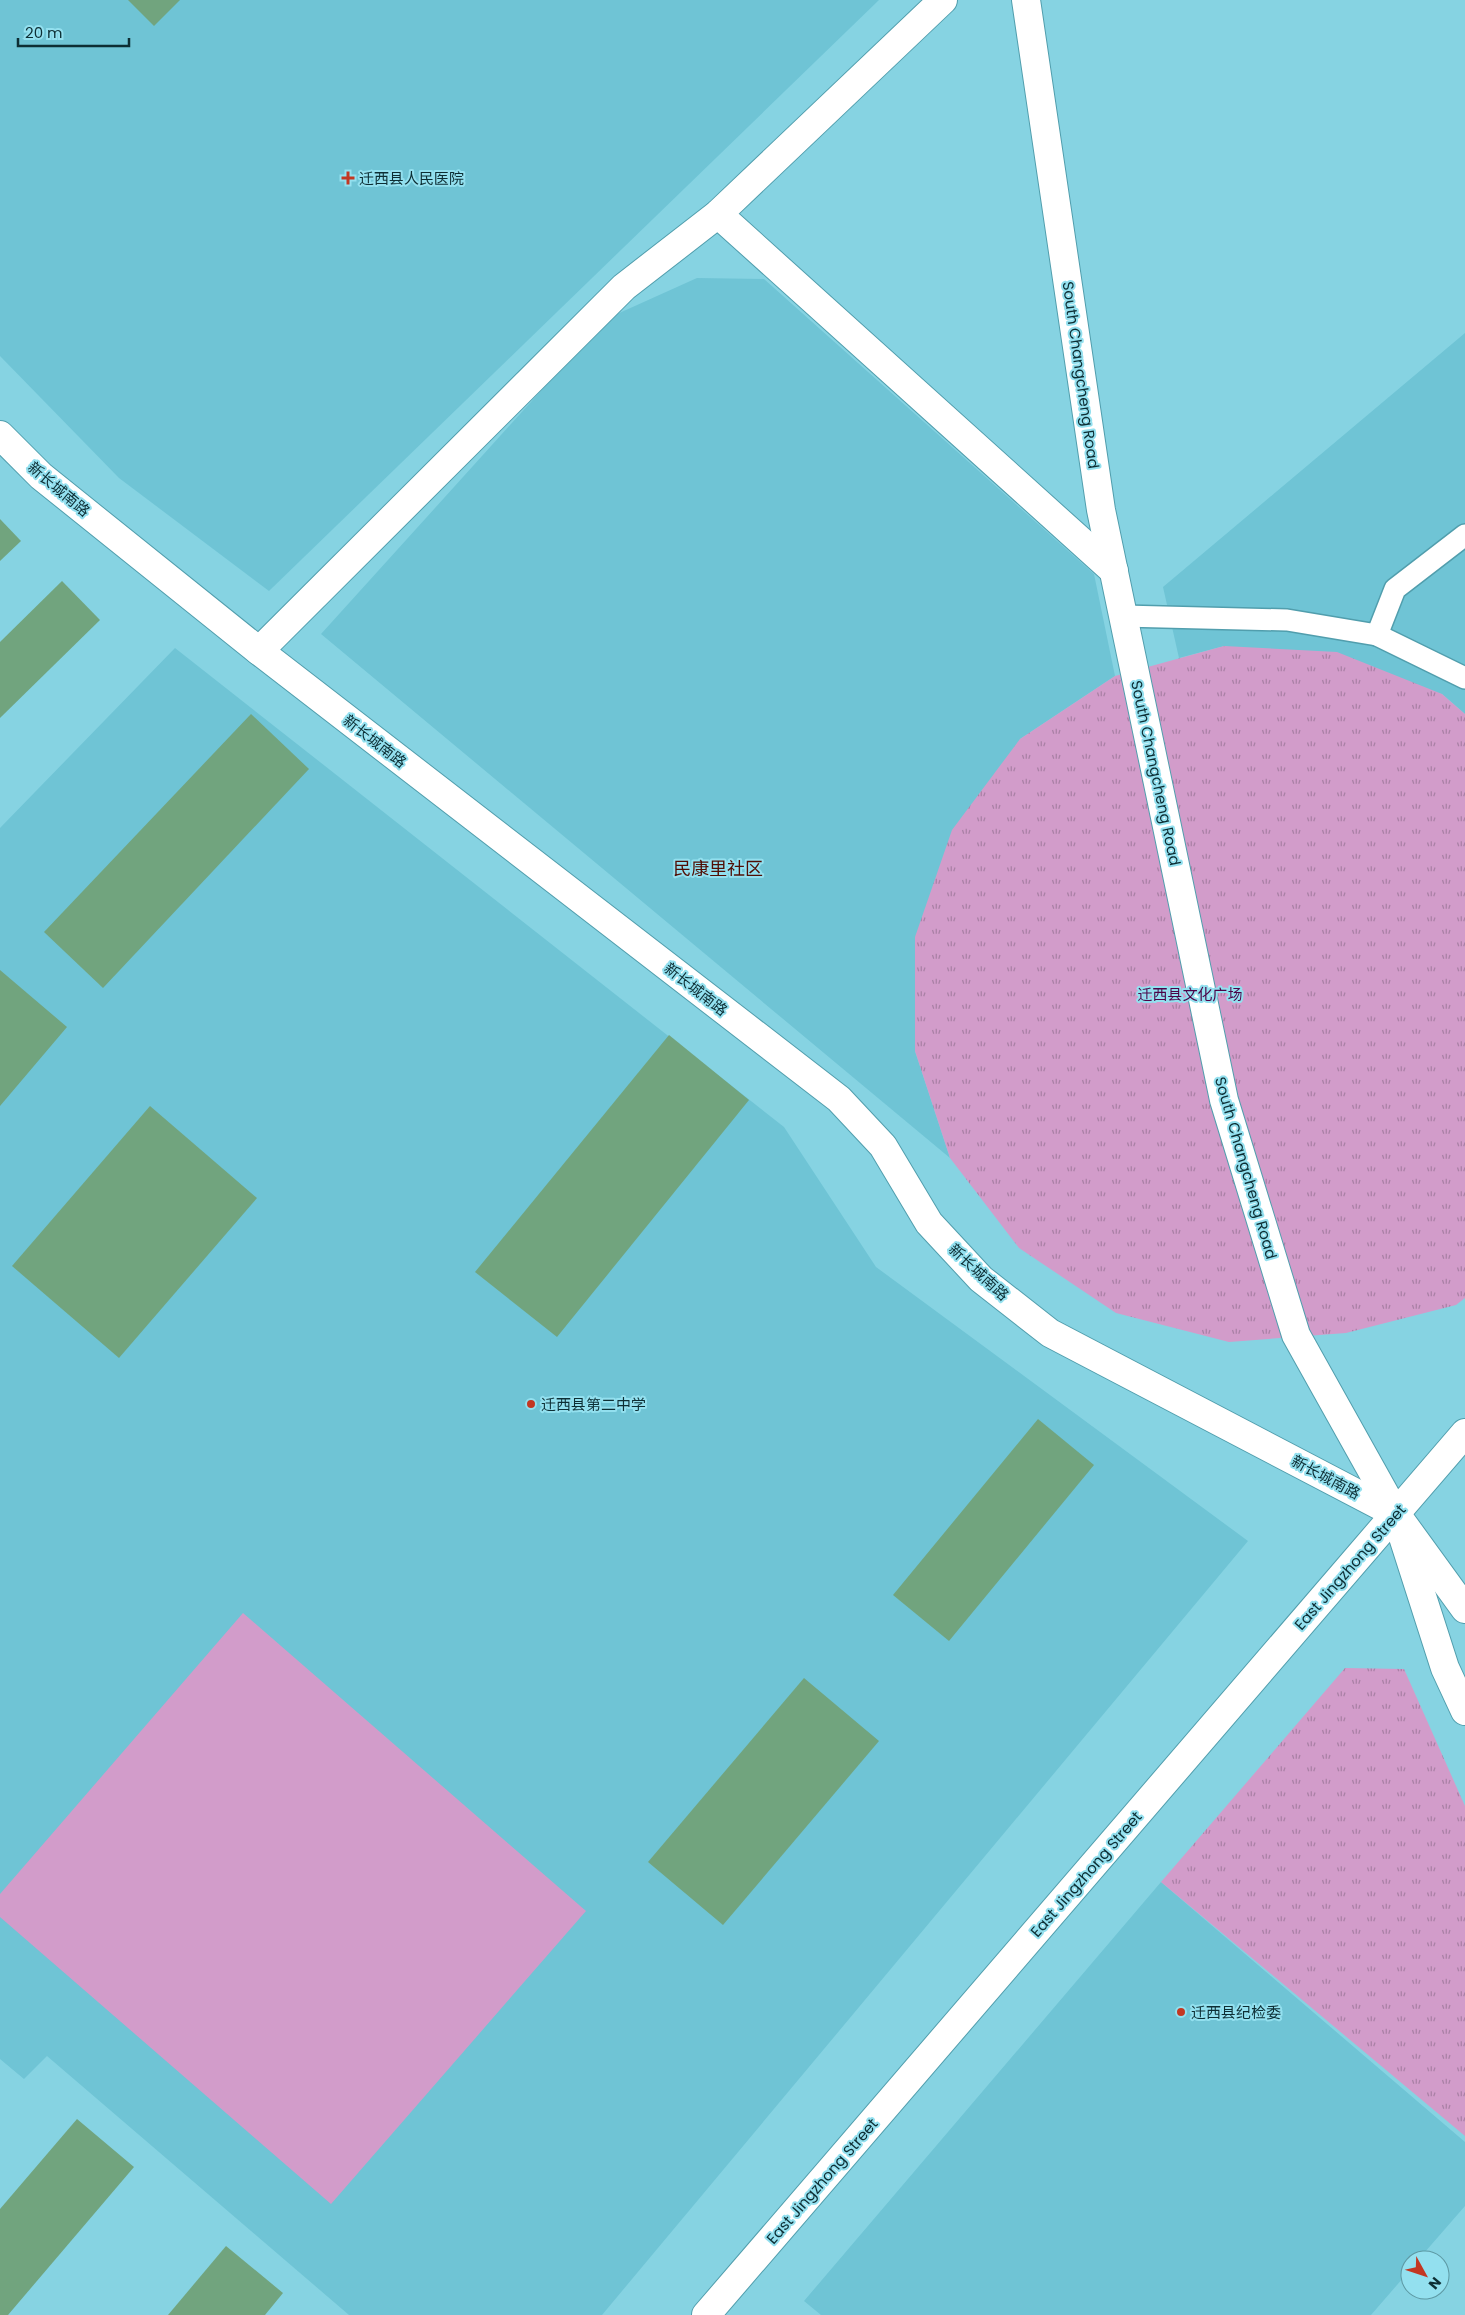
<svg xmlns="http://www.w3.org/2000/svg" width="1465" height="2315" font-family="Poppins,'Noto Sans SC',sans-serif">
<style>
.built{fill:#6fc4d5}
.green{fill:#d29cca}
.park{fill:url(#park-tufts)}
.building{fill:#71a47e}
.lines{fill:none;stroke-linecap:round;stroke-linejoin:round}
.lane-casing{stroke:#519ead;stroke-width:24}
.street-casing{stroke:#519ead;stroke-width:30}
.secondary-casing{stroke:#519ead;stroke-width:30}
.lane{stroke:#fff;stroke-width:21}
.street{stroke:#fff;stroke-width:28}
.secondary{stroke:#fff;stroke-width:28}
.poi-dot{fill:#c33722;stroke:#93e0ef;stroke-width:2}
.labels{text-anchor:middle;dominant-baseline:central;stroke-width:4;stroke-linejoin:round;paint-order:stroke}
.poi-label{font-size:15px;fill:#0d2e34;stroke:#93e0ef;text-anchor:start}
.street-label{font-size:15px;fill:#0d2e34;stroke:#93e0ef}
.park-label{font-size:15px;fill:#4c0347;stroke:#93e0ef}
.quarter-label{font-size:18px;fill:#500d04;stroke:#93e0ef}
</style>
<defs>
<pattern id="park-tufts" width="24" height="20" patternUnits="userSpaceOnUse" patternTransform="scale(1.25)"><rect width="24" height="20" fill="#d29cca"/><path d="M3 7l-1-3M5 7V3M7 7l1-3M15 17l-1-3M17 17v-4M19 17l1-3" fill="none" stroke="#a980a5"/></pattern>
</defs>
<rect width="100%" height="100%" fill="#86d3e2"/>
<g class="built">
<polygon points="0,0 879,0 269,591 119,478 0,356"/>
<polygon points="697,278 764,279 1094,574 1115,676 1020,739 915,1051 950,1158 321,634 606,319"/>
<polygon points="1465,333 1465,714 1442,694 1224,646 1179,658 1163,587"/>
<polygon points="175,648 784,1127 876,1267 1248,1541 602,2315 349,2315 47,2056 24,2079 0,2059 0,828"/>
<polygon points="1161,1882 1465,2142 1465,2206 1418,2260 1410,2260 1410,2270 1371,2315 821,2315 804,2301"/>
</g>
<polygon class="green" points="243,1613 586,1911 331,2204 0,1917 0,1894"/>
<g class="park">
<polygon points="1224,646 1337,652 1442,694 1465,714 1465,1298 1456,1305 1346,1333 1229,1342 1116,1313 1019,1248 950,1158 915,1051 915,937 952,830 1020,739 1115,676"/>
<polygon points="1345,1668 1404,1669 1465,1806 1465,2136 1161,1882"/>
</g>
<g class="building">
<polygon points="128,0 180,0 154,26"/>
<polygon points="0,519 21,541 0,561"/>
<polygon points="62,581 100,620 0,718 0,642"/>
<polygon points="251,714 309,769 103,988 44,932"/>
<polygon points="0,970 67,1027 0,1106"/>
<polygon points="669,1035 749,1100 557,1337 475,1272"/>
<polygon points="150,1106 257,1198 119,1358 12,1266"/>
<polygon points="1038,1419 1094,1465 949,1641 893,1595"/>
<polygon points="804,1678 879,1741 723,1925 648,1862"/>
<polygon points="77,2119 134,2167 8,2315 0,2315 0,2209"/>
<polygon points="226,2246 283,2293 265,2315 168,2315"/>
</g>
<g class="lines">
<g class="lane-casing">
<g id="lane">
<polyline points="1123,616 1287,620 1377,635 1465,678"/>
<polyline points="1377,635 1395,589 1465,535"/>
</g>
</g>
<g class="street-casing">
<g id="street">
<polyline points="718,214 1114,571"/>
<polyline points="259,651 624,287 718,214 943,0"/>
</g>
</g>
<g class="secondary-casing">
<g id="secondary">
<polyline points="1026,0 1101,510 1224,1100 1296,1335 1396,1514 1465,1609"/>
<polyline points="0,435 41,476 259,651 839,1099 883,1146 929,1223 981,1279 1050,1333 1396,1514"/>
<polyline points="1403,1537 1445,1668 1465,1711"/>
<polyline points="706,2315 1465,1433"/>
</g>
</g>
<use href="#lane" class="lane"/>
<use href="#street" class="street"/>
<use href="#secondary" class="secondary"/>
</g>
<g class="poi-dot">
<path d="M345.5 170.5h5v5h5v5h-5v5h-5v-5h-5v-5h5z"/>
<circle cx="531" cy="1404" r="5"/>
<circle cx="1181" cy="2012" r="5"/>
</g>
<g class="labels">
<g class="poi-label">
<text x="359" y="178">迁西县人民医院</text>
<text x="541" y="1404">迁西县第二中学</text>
<text x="1191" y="2012">迁西县纪检委</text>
</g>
<g class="street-label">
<text transform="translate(1081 375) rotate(82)">South Changcheng Road</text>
<text transform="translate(59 489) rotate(40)">新长城南路</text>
<text transform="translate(375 741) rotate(38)">新长城南路</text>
<text transform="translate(1156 773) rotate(78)">South Changcheng Road</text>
<text transform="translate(696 989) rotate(38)">新长城南路</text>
<text transform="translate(1246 1168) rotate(74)">South Changcheng Road</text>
<text transform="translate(979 1272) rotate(43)">新长城南路</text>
<text transform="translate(1326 1477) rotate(28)">新长城南路</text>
<text transform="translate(1350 1567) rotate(-49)">East Jingzhong Street</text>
<text transform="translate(1086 1874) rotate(-49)">East Jingzhong Street</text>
<text transform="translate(822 2181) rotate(-49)">East Jingzhong Street</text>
</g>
<g class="park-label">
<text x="1190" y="994">迁西县文化广场</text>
</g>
<g class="quarter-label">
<text x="718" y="868">民康里社区</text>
</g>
</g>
<g transform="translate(1425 2275) rotate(130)"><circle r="24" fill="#93e0ef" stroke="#5d99a4"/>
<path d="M0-4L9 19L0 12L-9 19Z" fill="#c33722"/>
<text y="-8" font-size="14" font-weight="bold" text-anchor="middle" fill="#0d2e34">N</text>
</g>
<path d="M18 38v8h111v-8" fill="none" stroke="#0d2e34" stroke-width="2.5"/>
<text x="25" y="38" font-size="15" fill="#0d2e34" stroke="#93e0ef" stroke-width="4" paint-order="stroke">20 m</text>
</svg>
